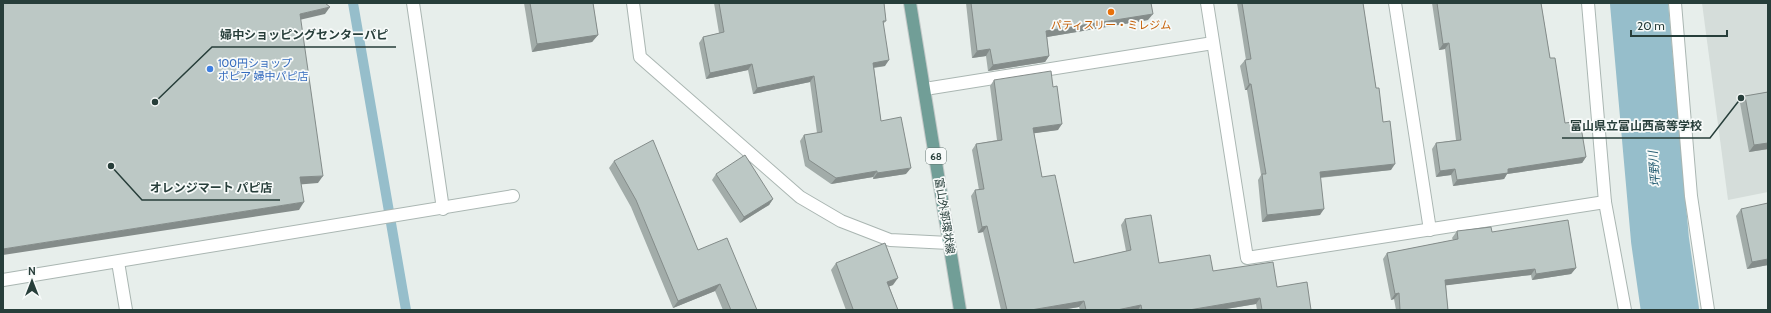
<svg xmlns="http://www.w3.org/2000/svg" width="1771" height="313" font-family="Cabin,'Noto Sans JP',sans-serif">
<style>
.built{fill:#d5ddda}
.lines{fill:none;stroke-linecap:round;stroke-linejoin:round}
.stream{stroke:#96becb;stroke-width:10}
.river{stroke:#96becb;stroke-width:58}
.minor-casing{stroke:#aab6b2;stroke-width:14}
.major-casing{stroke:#c3c9c8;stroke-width:14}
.minor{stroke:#fff;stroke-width:12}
.major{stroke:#719e97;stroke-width:12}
.wall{fill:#a2aca9}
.shaded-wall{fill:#848c8a}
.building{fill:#bcc8c5;stroke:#848c8a}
.food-dot{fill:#e8710a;stroke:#f7faf9;stroke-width:1.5}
.shop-dot{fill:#3f7fe0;stroke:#f7faf9;stroke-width:1.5}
.labels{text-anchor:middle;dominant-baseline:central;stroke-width:3.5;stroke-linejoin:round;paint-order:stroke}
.shield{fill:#f7faf9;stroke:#657673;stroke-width:1}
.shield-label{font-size:10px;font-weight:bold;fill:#273e3a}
.food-label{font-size:11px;fill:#c56008;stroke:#f7faf9}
.shop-label{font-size:11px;fill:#366cbe;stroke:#f7faf9;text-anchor:start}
.street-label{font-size:11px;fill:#273e3a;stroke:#f7faf9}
.water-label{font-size:12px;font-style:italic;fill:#285f74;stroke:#f7faf9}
.leader{fill:none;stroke:#273e3a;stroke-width:1.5}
.callout-dot{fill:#273e3a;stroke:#f7faf9;stroke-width:1.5}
.callout-label{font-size:12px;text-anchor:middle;font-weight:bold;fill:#273e3a;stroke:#f7faf9;stroke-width:3.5;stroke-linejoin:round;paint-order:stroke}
</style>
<rect width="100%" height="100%" fill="#e7eeeb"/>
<polygon class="built" points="1702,3 1768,3 1768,192 1728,200"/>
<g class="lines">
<polyline class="stream" points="353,3 406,310"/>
<polyline class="river" points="1639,3 1660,240 1670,310"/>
<g class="minor-casing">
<g id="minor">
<polyline points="413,3 443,209"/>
<polyline points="633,3 640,57 800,197 841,221 890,240 949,243"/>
<polyline points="1207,3 1247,258 1605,202"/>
<polyline points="1395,3 1430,230"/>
<polyline points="1588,3 1605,202 1625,310"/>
<polyline points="1675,3 1691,196 1708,310"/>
<polyline points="925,89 1213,43"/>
<polyline points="118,262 126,310"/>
<polyline points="3,280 513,196"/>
</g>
</g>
<g class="major-casing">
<polyline id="major" points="910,3 960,310"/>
</g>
<use href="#minor" class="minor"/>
<use href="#major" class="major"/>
</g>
<g class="wall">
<polygon points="524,3 593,3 598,35 592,42 532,52"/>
<polygon points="714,3 884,3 886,21 883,24 885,66 874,68 881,121 906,174 873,179 873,177 831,184 805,166 800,141 804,135 817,133 810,82 753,94 748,70 706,79 699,43 703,37 719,33"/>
<polygon points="966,3 1151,3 1148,20 1047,37 1049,56 1045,62 988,71 986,56 972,58"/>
<polygon points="1237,3 1363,3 1376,88 1383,122 1391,170 1320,178 1320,215 1262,222 1258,180 1261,175 1247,90 1245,90 1240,66 1245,60 1246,60"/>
<polygon points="1432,3 1541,3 1550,58 1565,123 1586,157 1582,163 1507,174 1504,179 1453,186 1451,175 1436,177 1432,149 1436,143 1456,140 1445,49 1439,50"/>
<polygon points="994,80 1058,130 1034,133 1042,177 1074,263 1126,251 1121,225 1125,219 1159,263 1213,271 1277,287 1311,310 1257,310 1256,304 1220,310 1080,310 1079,307 1061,310 1001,310 983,232 978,233 971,196 975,190 979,190 972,150 976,144 997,140 990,86"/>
<polygon points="1768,92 1768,149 1749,152 1740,103 1745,96"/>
<polygon points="614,161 698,250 757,310 723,310 715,291 673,308 631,207 609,168"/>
<polygon points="716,174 773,199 769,205 740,223 712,180"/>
<polygon points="1741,209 1768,265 1747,269 1736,216"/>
<polygon points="1457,231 1492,232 1576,268 1571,274 1532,280 1531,275 1446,285 1448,310 1396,310 1394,299 1391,300 1383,259 1387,253 1453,240 1452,238"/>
<polygon points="836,263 893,285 889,286 898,310 846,310 831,270"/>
</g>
<g class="shaded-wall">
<polygon points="330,7 325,14 295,21 300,14"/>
<polygon points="1153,14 1148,20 1041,38 1046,31"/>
<polygon points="598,35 592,42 532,52 537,44"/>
<polygon points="1449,43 1445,49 1439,50 1443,44"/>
<polygon points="990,49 986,56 972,58 977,51"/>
<polygon points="1049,56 1045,62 988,71 993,65"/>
<polygon points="889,60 885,66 869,68 873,63"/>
<polygon points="752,64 748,70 706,79 710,73"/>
<polygon points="814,76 810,82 753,94 757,88"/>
<polygon points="1249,84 1251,84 1247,90 1245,90"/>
<polygon points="1062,124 1058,130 1029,134 1033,128"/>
<polygon points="1768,143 1768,149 1749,152 1754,145"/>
<polygon points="1586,157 1582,163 1507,174 1504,179 1453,186 1457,180 1508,169"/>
<polygon points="1395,164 1391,170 1315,178 1320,172"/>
<polygon points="911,168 906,174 873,179 877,173"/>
<polygon points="1455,169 1451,175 1436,177 1440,171"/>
<polygon points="877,171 873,177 831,184 836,178"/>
<polygon points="323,176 318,183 294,185 300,177"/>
<polygon points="773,199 769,205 740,223 744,217"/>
<polygon points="304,202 299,210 3,255 3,249"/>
<polygon points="1324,209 1320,215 1262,222 1267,215"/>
<polygon points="987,226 983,232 978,233 982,227"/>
<polygon points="1768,259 1768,265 1747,269 1752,262"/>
<polygon points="1576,268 1571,274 1532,280 1536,274"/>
<polygon points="1535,269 1531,275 1441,286 1445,280"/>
<polygon points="898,278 893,285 882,289 887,282"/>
<polygon points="720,284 715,291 673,308 678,301"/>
<polygon points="1399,293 1394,299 1391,300 1395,294"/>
<polygon points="1260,298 1256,304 1220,310 1189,310"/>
<polygon points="1084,301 1079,307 1061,310 1031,310"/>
<polygon points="1141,305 1138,310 1117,310"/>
</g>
<g class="building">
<polygon points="3,3 325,3 330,7 300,14 323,176 300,177 304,202 3,249"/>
<polygon points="530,3 593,3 598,35 537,44"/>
<polygon points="719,3 884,3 886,21 883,21 889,60 873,63 881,121 901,117 911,168 877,173 877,171 836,178 809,160 804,135 822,132 814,76 757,88 752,64 710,73 703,37 724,32"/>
<polygon points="971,3 1151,3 1153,14 1046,31 1049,56 993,65 990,49 977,51"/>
<polygon points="1242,3 1363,3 1376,88 1379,88 1383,122 1390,121 1395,164 1320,172 1324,209 1267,215 1262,174 1266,174 1251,84 1249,84 1245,60 1251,59"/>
<polygon points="1437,3 1541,3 1550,58 1555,58 1565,123 1580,121 1586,157 1508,169 1508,173 1457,180 1455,169 1440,171 1436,143 1461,140 1449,43 1443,44"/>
<polygon points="1051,71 1053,87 1057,86 1062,124 1033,128 1042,177 1055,175 1074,263 1131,250 1125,219 1151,215 1159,263 1210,255 1213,271 1273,262 1277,287 1307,282 1311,310 1262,310 1260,298 1189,310 1142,310 1141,305 1117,310 1086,310 1084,301 1031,310 1007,310 987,226 982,227 975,190 984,189 976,144 1002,140 994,80"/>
<polygon points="1768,92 1768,143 1754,145 1745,96"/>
<polygon points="653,140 698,250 727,238 757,310 731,310 720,284 678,301 636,200 614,161"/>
<polygon points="745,155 773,199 744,217 716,174"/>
<polygon points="1768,203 1768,259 1752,262 1741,209"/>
<polygon points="1568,220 1576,268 1536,274 1535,269 1445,280 1448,310 1400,310 1399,293 1395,294 1387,253 1458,239 1457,231 1491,227 1492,232"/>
<polygon points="885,243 898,278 887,282 898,310 852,310 853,309 836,263"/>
</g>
<circle class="food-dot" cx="1111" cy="12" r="4"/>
<circle class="shop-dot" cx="210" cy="69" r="4"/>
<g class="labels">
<rect class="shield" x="926" y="148" width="20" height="16" rx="3"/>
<g class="shield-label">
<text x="936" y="156">68</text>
</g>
<g class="food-label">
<text x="1111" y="25">パティスリー・ミレジム</text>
</g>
<g class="shop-label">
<text x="218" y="63">100円ショップ<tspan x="218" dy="13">ポピア 婦中パピ店</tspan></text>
</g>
<g class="street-label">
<text transform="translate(945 216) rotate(81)">富山外郭環状線</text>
</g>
<g class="water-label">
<text transform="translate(1654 169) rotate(-95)">坪野川</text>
</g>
</g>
<path class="leader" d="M155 102L212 47H396M1741 98L1710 138H1562M111 166L142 200H280"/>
<g class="callout-dot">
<circle cx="155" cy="102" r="4"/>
<circle cx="1741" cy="98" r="4"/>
<circle cx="111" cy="166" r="4"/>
</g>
<g class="callout-label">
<text x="304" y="39">婦中ショッピングセンターパピ</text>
<text x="1636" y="130">富山県立富山西高等学校</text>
<text x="211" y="192">オレンジマート パピ店</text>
</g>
<rect width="1771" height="313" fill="none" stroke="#273e3a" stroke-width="8"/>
<g transform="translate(32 281)" stroke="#f7faf9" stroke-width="3" paint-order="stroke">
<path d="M0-3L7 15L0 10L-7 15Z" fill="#273e3a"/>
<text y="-6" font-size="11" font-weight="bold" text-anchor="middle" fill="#273e3a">N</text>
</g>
<path d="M1631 30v6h96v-6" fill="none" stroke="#273e3a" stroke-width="2"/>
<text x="1637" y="30" font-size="12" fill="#273e3a" stroke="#f7faf9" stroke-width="3" paint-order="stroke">20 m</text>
</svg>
